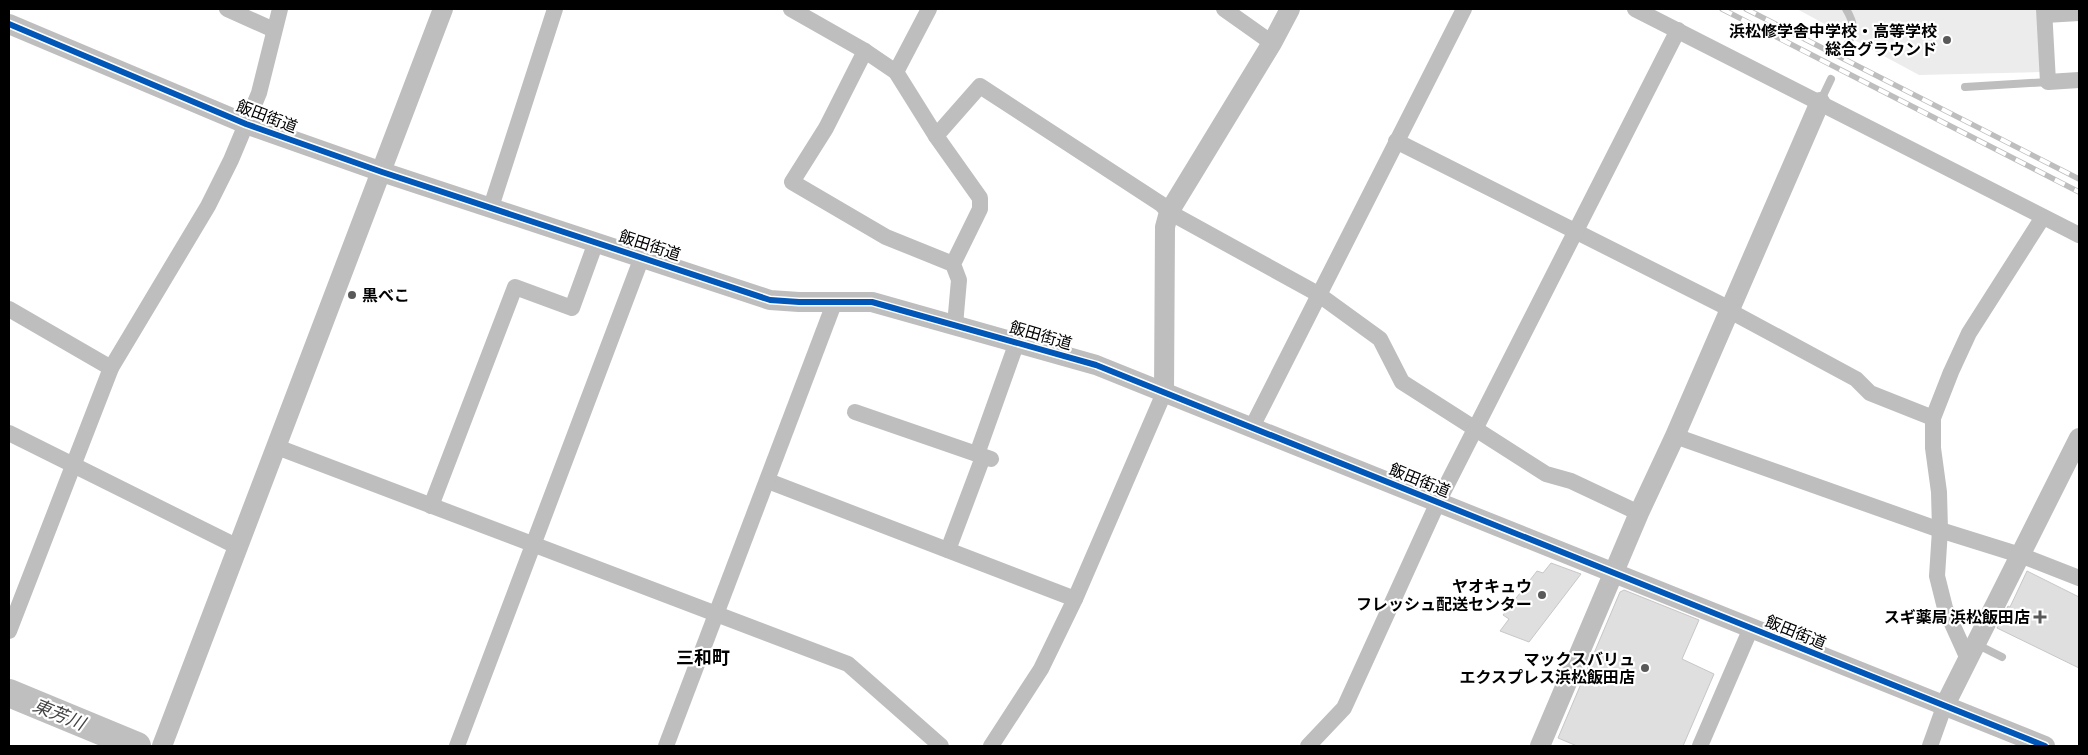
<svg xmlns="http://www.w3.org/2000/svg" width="2088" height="755" font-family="'Asap Condensed','Noto Sans JP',sans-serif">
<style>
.green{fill:#ececec}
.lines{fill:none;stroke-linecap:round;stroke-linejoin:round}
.river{stroke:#bfbfbf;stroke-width:28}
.building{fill:#dfdfdf;stroke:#c7c7c7}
.service{stroke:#bebebe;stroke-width:8}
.minor{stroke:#bebebe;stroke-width:16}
.tertiary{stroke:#bebebe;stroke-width:20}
.rail-casing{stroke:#bebebe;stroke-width:5.5}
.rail{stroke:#fff;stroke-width:4;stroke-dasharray:11;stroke-linecap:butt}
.cycleway-casing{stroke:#fff;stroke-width:9}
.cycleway{stroke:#0057b8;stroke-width:6}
.poi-dot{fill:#595959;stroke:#fff;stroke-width:2}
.labels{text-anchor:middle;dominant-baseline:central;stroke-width:4.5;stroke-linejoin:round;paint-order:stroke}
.poi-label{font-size:16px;font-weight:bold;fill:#000;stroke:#fff;text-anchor:end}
.street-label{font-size:16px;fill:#000;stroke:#fff}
.neighbourhood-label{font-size:18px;font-weight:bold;fill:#000;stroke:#fff}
.water-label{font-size:18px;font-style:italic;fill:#444;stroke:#fff}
</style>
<rect width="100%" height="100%" fill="#fff"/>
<polygon class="green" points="1797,9 2038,9 2041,72 1919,75"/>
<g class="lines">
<polyline class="river" points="9,693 137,746"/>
</g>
<g class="building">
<polygon points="1551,563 1581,574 1529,642 1500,631 1509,619 1503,615 1537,571 1543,573"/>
<polygon points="2027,571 2079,597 2079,668 1997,628 2008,606 2010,607"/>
<polygon points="1624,590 1699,620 1682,659 1714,674 1683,746 1577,746 1558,738 1620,592"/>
</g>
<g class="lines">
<g class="service">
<path d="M1845 49C1854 32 1857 27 1846 9"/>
<polyline points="1965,87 2048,82"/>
<polyline points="1820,102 1831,79"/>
<polyline points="1976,644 2002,657"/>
</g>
<g class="minor">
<polyline points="227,9 274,30"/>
<polyline points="791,9 865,51 896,72 936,136 980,198 980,209 953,264 959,280 955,325"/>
<polyline points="1224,9 1272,43"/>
<polyline points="1635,9 2079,235"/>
<polyline points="2044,9 2048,82 2079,80"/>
<polyline points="2045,15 2079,13"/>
<polyline points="865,51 826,128 792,182 886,237 953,264"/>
<polyline points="896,72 929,9"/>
<polyline points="936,136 980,86 1161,204 1169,212 1318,294 1380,339 1402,382 1546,474 1571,481 1639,513"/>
<polyline points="1396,141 1722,305 1728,310 1856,379 1870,393 1933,418"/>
<polyline points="491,207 555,9"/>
<polyline points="9,309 111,368"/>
<polyline points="855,412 991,459"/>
<polyline points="1252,427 1464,9"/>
<polyline points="9,433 238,547"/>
<polyline points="1675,436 1940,530 2020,555 2079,578"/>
<polyline points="277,447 848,664 941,746"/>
<polyline points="977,454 1017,342"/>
<polyline points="768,481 1075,599"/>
<polyline points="431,506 515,287 572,308 596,242"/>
<polyline points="948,550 983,457"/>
<polyline points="9,631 111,368 208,206 231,160 259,93 280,9"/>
<polyline points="1968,659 1945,608 1937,576 1940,530 1939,492 1933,448 1933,418 1951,372 1969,333 2043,217"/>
<polyline points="457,746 642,257"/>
<polyline points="666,746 835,301"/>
<polyline points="991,746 1041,669 1075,599 1164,393"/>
<polyline points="1308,746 1344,708 1438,502 1678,30"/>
<polyline points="1700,746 1751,628"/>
<polyline points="1930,746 1944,707"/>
</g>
<g class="tertiary">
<polyline points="9,24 246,124 382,172 770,300 799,302 872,302 1096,365 2045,746"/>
<polyline points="1164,393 1165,227 1169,212 1272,43 1290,9"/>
<polyline points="1944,707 2079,438"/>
<polyline points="162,746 443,9"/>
<polyline points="1540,746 1639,513 1675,436 1820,102"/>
</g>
<g class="rail-casing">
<g id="rail">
<polyline points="1722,9 2079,192"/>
<polyline points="1746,9 2079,179"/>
</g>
</g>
<use href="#rail" class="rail"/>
<g class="cycleway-casing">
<polyline id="cycleway" points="9,24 246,124 382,172 770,300 799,302 872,302 1096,365 2045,746"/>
</g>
<use href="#cycleway" class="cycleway"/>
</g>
<g class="poi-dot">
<circle cx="1947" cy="40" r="5"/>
<circle cx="352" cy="295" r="5"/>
<circle cx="1542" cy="595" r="5"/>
<path d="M2037.5 609.5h5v5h5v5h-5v5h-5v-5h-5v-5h5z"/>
<circle cx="1645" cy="668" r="5"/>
</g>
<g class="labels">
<g class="poi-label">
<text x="1937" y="31">浜松修学舎中学校・高等学校<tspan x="1937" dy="18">総合グラウンド</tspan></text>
<text x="362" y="295" text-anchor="start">黒べこ</text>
<text x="1532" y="586">ヤオキュウ<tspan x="1532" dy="18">フレッシュ配送センター</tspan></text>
<text x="2030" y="617">スギ薬局 浜松飯田店</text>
<text x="1635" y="659">マックスバリュ<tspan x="1635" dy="18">エクスプレス浜松飯田店</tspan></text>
</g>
<g class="street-label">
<text transform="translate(267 116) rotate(21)">飯田街道</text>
<text transform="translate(650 245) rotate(18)">飯田街道</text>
<text transform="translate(1041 335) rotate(16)">飯田街道</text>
<text transform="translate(1420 480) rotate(22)">飯田街道</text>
<text transform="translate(1796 632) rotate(22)">飯田街道</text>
</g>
<g class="neighbourhood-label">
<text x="703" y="657">三和町</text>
</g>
<g class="water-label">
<text transform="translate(59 714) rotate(22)">東芳川</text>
</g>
</g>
<rect width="2088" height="755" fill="none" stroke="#000000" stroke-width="20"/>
</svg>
